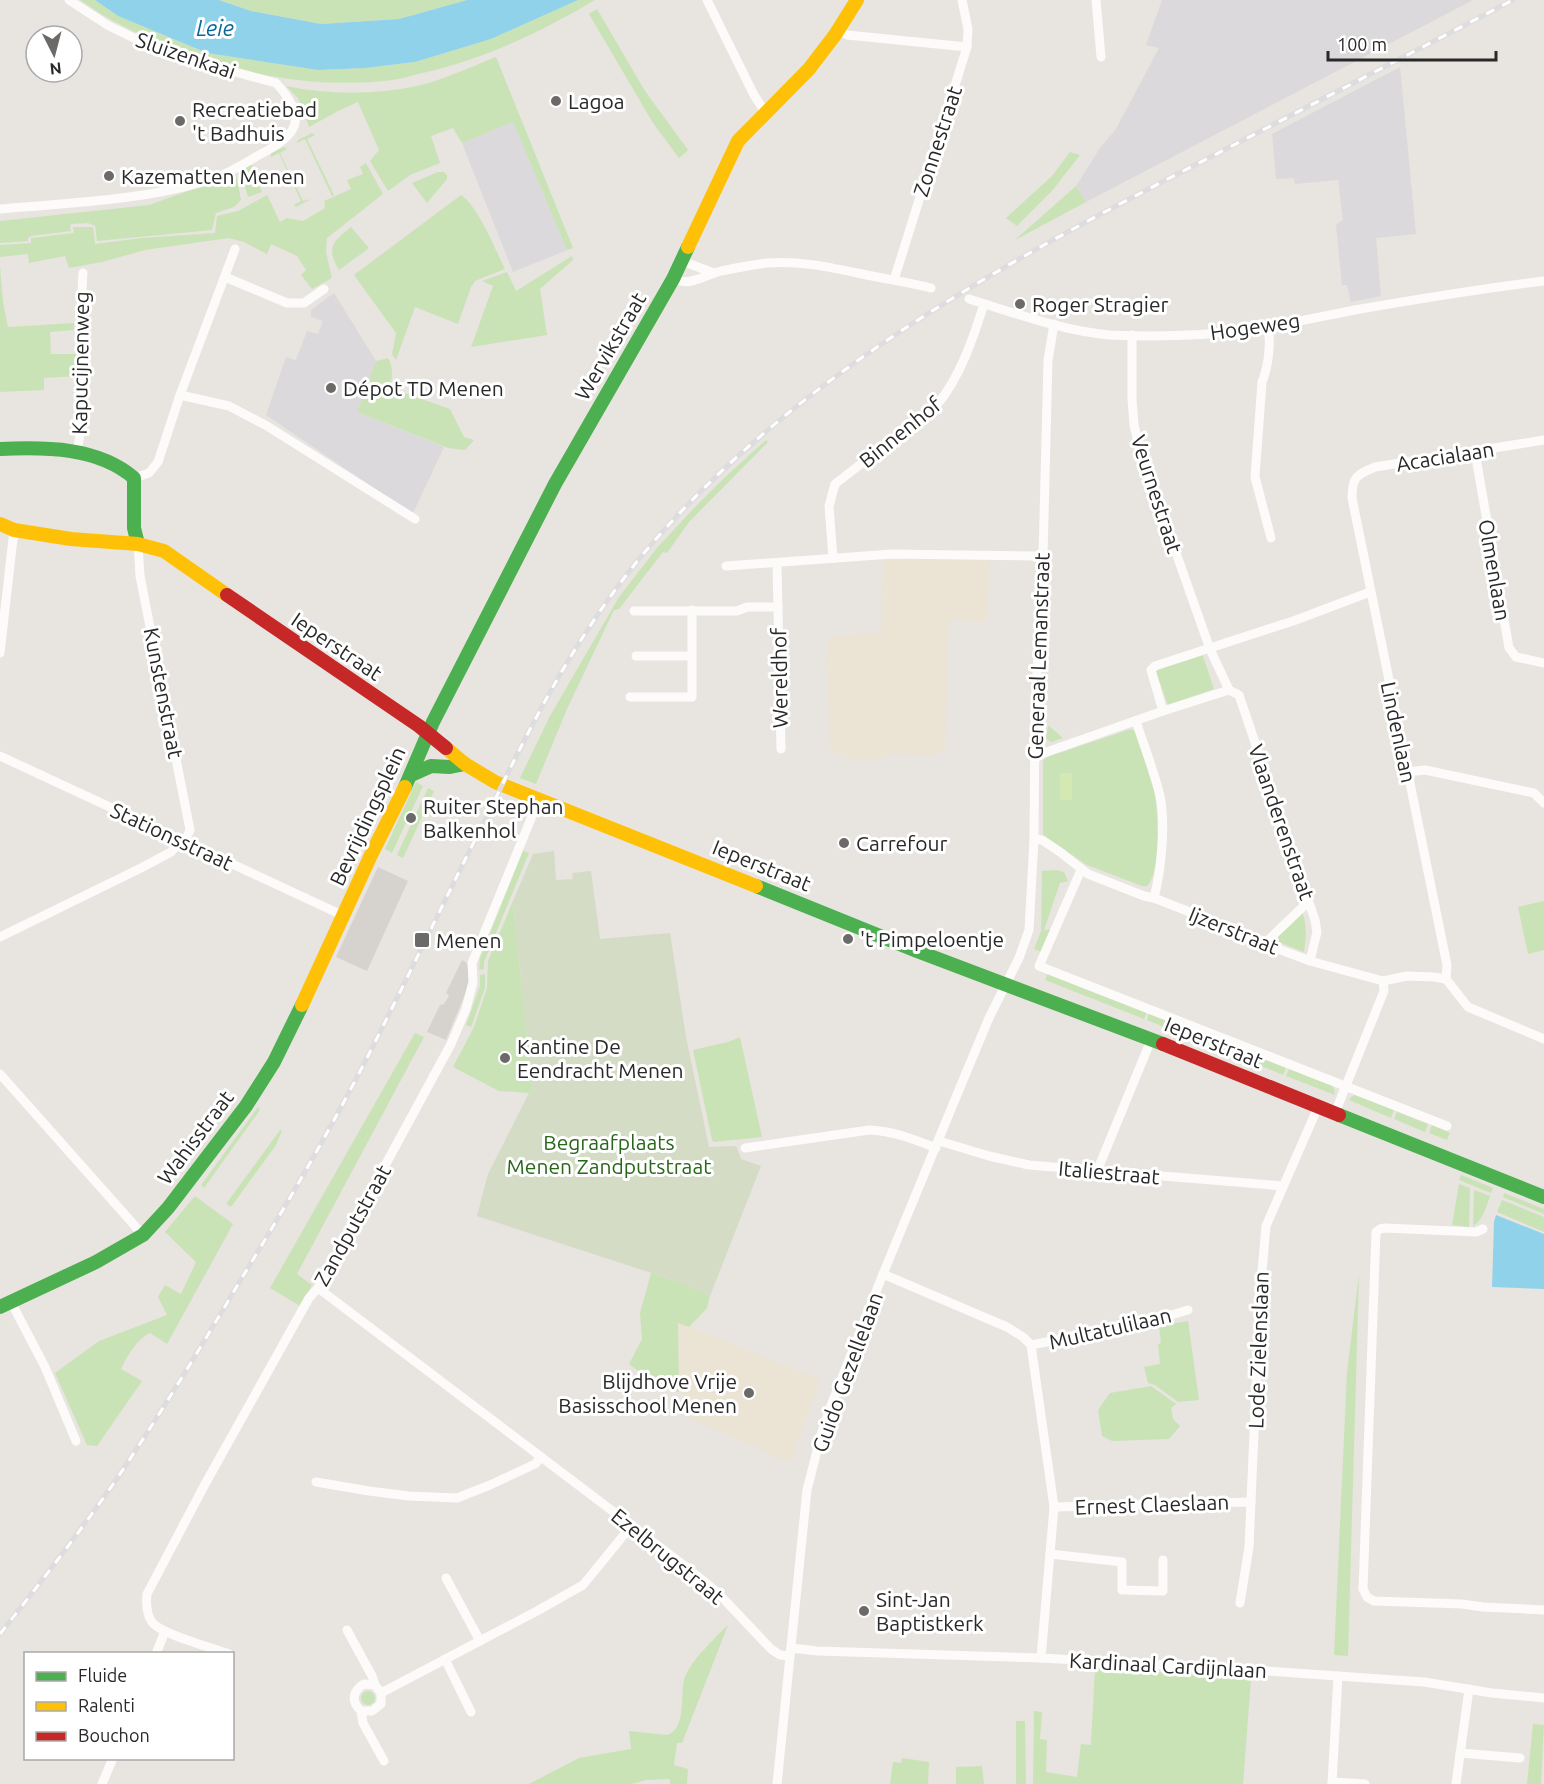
<svg xmlns="http://www.w3.org/2000/svg" width="1544" height="1784" font-family="Ubuntu,sans-serif">
<style>
.industrial{fill:#dbd9db}
.education{fill:#ebe3d3}
.green{fill:#c9e3b7}
.cemetery{fill:#d4dcc6}
.pitch{fill:#d4e8b4}
.plaza{fill:#d6d2ce}
.water{fill:#91d2eb}
.lines{fill:none;stroke-linecap:round;stroke-linejoin:round}
.street{stroke:#fcfbfa;stroke-width:9}
.fast{stroke:#4caf50;stroke-width:14}
.slow{stroke:#ffc107;stroke-width:14}
.jam{stroke:#c62828;stroke-width:14}
.rail-casing{stroke:#dddcde;stroke-width:5}
.rail{stroke:#fff;stroke-width:3;stroke-dasharray:9;stroke-linecap:butt}
.poi-dot{fill:#6c6a69;stroke:#fff;stroke-width:2}
.labels{text-anchor:middle;dominant-baseline:central;stroke-width:6;stroke-linejoin:round;paint-order:stroke}
.street-label{font-size:21px;fill:#292929;stroke:#fff}
.poi-label{font-size:21px;fill:#292929;stroke:#fff;text-anchor:start}
.park-label{font-size:21px;fill:#286719;stroke:#fff}
.water-label{font-size:22px;font-style:italic;fill:#0b679b;stroke:#fff}
</style>
<rect width="100%" height="100%" fill="#e8e4df"/>
<g class="industrial">
<polygon points="1162,0 1473,0 1086,202 1076,186 1100,148 1116,129 1159,48 1146,45"/>
<polygon points="1400,67 1416,234 1376,238 1381,296 1351,302 1347,285 1342,285 1336,225 1343,220 1338,180 1295,184 1294,178 1276,179 1272,134"/>
<polygon points="513,122 567,250 513,272 462,143"/>
<polygon points="334,293 376,361 357,412 444,447 414,511 411,513 266,415 286,357 296,360 307,331 318,334 323,321 311,317 311,310"/>
</g>
<g class="education">
<polygon points="897,559 990,560 987,621 949,620 945,750 934,755 886,754 886,759 874,758 874,761 844,760 843,754 831,753 826,661 829,636 881,632 883,561"/>
<polygon points="678,1322 820,1380 797,1444 792,1463 677,1413 685,1394 679,1392"/>
</g>
<g class="green">
<path d="M80 0H95L118 16 207 53 318 70 365 68 415 62 491 39 578 0H595C541 32 484 59 423 73 413 75 402 79 392 80 299 92 197 65 115 22 103 16 91 7 80 0Z"/>
<polygon points="219,0 467,0 399,19 321,24 251,11"/>
<polygon points="597,9 645,91 688,150 679,158 653,123 589,14"/>
<path d="M496 57 573 248 567 250 513 122 462 143 453 128 431 136 440 163 410 175 388 191 370 161 379 150 358 102 338 111 309 127 298 98 286 86C328 95 374 95 417 86 444 80 470 67 496 57Z"/>
<polygon points="312,133 315,135 307,139 334,195 332,196 305,139 297,143 298,140"/>
<polygon points="284,147 287,149 280,153 303,201 311,199 296,207 294,205 301,201 279,153 271,157 271,153"/>
<polygon points="1070,152 1080,155 1052,191 1017,226 1006,218 1052,176"/>
<polygon points="366,163 383,194 327,238 326,252 332,278 312,289 301,275 306,270 297,256 271,244 267,254 244,242 229,238 145,250 102,262 69,268 65,256 29,263 28,254 0,257 0,245 31,243 31,238 74,233 73,227 93,227 95,244 142,238 215,233 217,216 238,211 267,195 280,222 287,218 303,221 325,208 324,201 351,189 347,180 363,174 360,167"/>
<polygon points="251,164 262,192 248,197 240,170"/>
<polygon points="438,172 444,172 447,175 447,179 427,203 412,183"/>
<polygon points="236,174 241,200 234,207 216,213 212,230 97,241 95,226 88,223 71,224 70,228 71,231 31,236 28,238 28,241 0,243 0,221 149,205"/>
<polygon points="1076,186 1086,202 1015,240"/>
<path d="M461 195C478 206 495 249 505 269L475 281 471 287 458 324 415 307 396 360 392 354 396 333 354 275Z"/>
<path d="M351 227 369 248 339 270C325 247 334 241 351 227Z"/>
<polygon points="572,256 573,260 540,289 547,335 471,347 493,286 482,281 507,272 516,291"/>
<polygon points="0,266 3,302 8,327 74,323 74,330 50,332 51,354 76,354 77,376 44,378 44,390 0,392"/>
<path d="M388 358C394 369 392 376 390 388L450 409 464 437 474 440 465 450 448 448 357 412 376 361Z"/>
<polygon points="766,440 768,442 689,522 667,553 663,552 619,609 614,610 567,709 536,784 520,778 550,716 619,597 657,548 693,509 722,480"/>
<polygon points="1202,653 1214,689 1168,705 1155,669"/>
<polygon points="1048,725 1063,738 1051,742 1046,739"/>
<path d="M1131 729 1135 731C1141 748 1150 766 1153 784 1158 804 1162 873 1147 886H1142L1087 865 1043 835V760L1050 756Z"/>
<polygon points="416,782 423,786 392,853 385,849"/>
<polygon points="428,788 434,791 403,858 397,855"/>
<polygon points="523,851 529,853 484,962 484,969 479,970 480,958"/>
<polygon points="1056,870 1064,872 1068,881 1060,883 1044,930 1051,929 1042,952 1034,949 1041,931 1042,871"/>
<polygon points="513,901 532,1087 529,1093 499,1091 453,1067 474,1027 487,988 488,961"/>
<polygon points="1544,901 1544,950 1528,954 1518,907"/>
<path d="M1302 911C1307 925 1306 937 1304 952L1271 939Z"/>
<polygon points="1048,973 1147,1012 1144,1019 1045,980"/>
<polygon points="485,974 485,988 471,1027 466,1025 480,986 480,975"/>
<polygon points="1149,1013 1194,1031 1191,1038 1147,1020"/>
<polygon points="1197,1032 1246,1052 1243,1059 1194,1039"/>
<polygon points="415,1033 424,1037 297,1274 312,1285 300,1306 270,1288"/>
<polygon points="740,1037 762,1137 714,1142 712,1140 693,1050 728,1042"/>
<polygon points="1250,1053 1286,1068 1283,1075 1247,1060"/>
<polygon points="1289,1069 1333,1086 1335,1095 1286,1076"/>
<polygon points="1355,1095 1394,1110 1391,1118 1349,1100 1351,1097"/>
<polygon points="258,1107 260,1110 204,1188 201,1185"/>
<polygon points="1397,1112 1428,1124 1425,1132 1394,1119"/>
<polygon points="1432,1125 1450,1133 1447,1140 1429,1133"/>
<polygon points="280,1130 282,1131 276,1145 231,1207 226,1204"/>
<polygon points="1461,1175 1493,1188 1491,1193 1459,1180"/>
<polygon points="1459,1184 1470,1188 1469,1227 1452,1225"/>
<path d="M1474 1190 1490 1196C1486 1207 1483 1220 1473 1226Z"/>
<polygon points="1504,1193 1544,1209 1544,1214 1503,1197"/>
<path d="M195 1196 233 1224 167 1344 150 1333C137 1339 127 1356 121 1369L142 1381 97 1446 87 1445 55 1373 99 1341 167 1315 158 1297 165 1285 181 1294 196 1262 165 1232Z"/>
<polygon points="1502,1200 1544,1217 1544,1232 1497,1212"/>
<polygon points="651,1273 679,1282 710,1296 707,1308 689,1327 678,1323 679,1392 660,1387 629,1364 642,1339 640,1313"/>
<polygon points="1359,1274 1348,1656 1334,1655 1347,1372"/>
<polygon points="1188,1321 1199,1400 1178,1402 1155,1385 1148,1383 1144,1367 1160,1364 1158,1344 1161,1343 1159,1326"/>
<polygon points="1151,1386 1176,1404 1171,1408 1173,1419 1180,1426 1169,1439 1112,1441 1102,1436 1098,1410 1110,1393"/>
<path d="M728 1625 682 1743H677L674 1765 688 1769 687 1784H670V1779L646 1780 631 1784H529L579 1758 631 1749 629 1731 667 1735C687 1728 680 1696 684 1680 689 1662 715 1638 728 1625Z"/>
<polygon points="1095,1667 1251,1679 1243,1784 1033,1784 1034,1711 1042,1712 1040,1739 1047,1740 1046,1772 1077,1777 1081,1744 1091,1745"/>
<circle cx="368" cy="1698" r="7"/>
<polygon points="1016,1721 1025,1721 1026,1784 1016,1784"/>
<polygon points="1533,1724 1544,1725 1541,1784 1527,1784"/>
<polygon points="902,1758 929,1762 928,1784 890,1784 893,1762 901,1763"/>
<polygon points="982,1766 984,1784 956,1784 956,1767"/>
</g>
<polygon class="cemetery" points="554,851 556,880 573,879 572,873 591,871 600,939 670,933 686,1037 709,1147 736,1146 741,1159 761,1166 710,1296 679,1282 477,1216 488,1174 532,1087 513,901 533,854"/>
<rect class="pitch" x="1060" y="773" width="12" height="27"/>
<g class="plaza">
<polygon points="378,867 408,881 367,971 336,957"/>
<polygon points="462,960 467,963 471,980 446,1040 427,1032 440,1005 444,1004 447,999 449,995 446,993"/>
</g>
<g class="water">
<polygon points="95,0 219,0 251,11 321,24 399,19 467,0 578,0 491,39 415,62 365,68 318,70 207,53 118,16"/>
<polygon points="1496,1215 1544,1234 1544,1289 1492,1287 1494,1222"/>
</g>
<g class="lines">
<g class="street">
<polyline points="707,0 754,95 765,112"/>
<polyline points="1096,0 1101,57"/>
<polyline points="839,29 847,35 967,47"/>
<path d="M0 209C69 203 153 200 218 177 232 171 246 163 259 155 298 135 309 119 276 83L165 53 109 26 69 0"/>
<polyline points="682,261 714,273"/>
<polyline points="225,277 287,303 304,303 324,289"/>
<path d="M673 279C689 287 705 275 721 271 736 268 751 265 767 263 803 260 837 269 872 276 892 280 912 283 931 288"/>
<polyline points="894,280 967,47 968,29 962,0"/>
<path d="M969 299C1015 313 1062 331 1110 335 1155 337 1202 336 1247 330 1283 325 1319 317 1355 310 1418 299 1480 289 1544 281"/>
<path d="M1267 326C1272 341 1268 368 1262 382L1255 477 1271 538"/>
<polyline points="1132,335 1132,399 1134,425 1140,451 1210,649 1229,690"/>
<polyline points="180,395 229,406 267,426 415,519"/>
<polyline points="1475,452 1509,648 1516,657 1544,663"/>
<path d="M76 453C81 439 81 425 82 411 85 365 79 319 83 273"/>
<polyline points="134,478 149,473 158,462 180,395 235,249"/>
<polyline points="138,544 140,576 190,830 185,841"/>
<path d="M833 558 829 506 835 484 937 405C960 377 973 339 984 304"/>
<polyline points="777,563 781,749"/>
<polyline points="726,566 892,554 1043,556"/>
<polyline points="634,611 737,611 747,607 778,607"/>
<polyline points="0,653 14,530"/>
<polyline points="636,656 692,656"/>
<polyline points="1229,690 1239,695 1315,920 1317,932 1310,961"/>
<polyline points="630,697 692,697 692,610"/>
<polyline points="1163,711 1151,670 1155,666 1296,620 1370,592"/>
<path d="M1136 721C1144 746 1154 771 1160 796 1166 824 1161 871 1154 898"/>
<polyline points="1034,754 1041,754 1163,711 1229,690"/>
<polyline points="0,756 344,916"/>
<polyline points="1407,772 1425,770 1534,793 1544,803"/>
<polyline points="1034,839 1042,840 1060,852 1088,874 1144,896 1154,898 1210,920 1223,928 1310,961 1383,981 1407,976 1434,977 1446,979"/>
<polyline points="1081,870 1039,966 1447,1126"/>
<polyline points="0,937 141,868 171,852 182,839"/>
<polyline points="1264,944 1308,902"/>
<path d="M1446 979 1447 965 1352 498C1352 477 1356 475 1375 467L1544 440"/>
<polyline points="1446,979 1468,1007 1544,1039"/>
<polyline points="0,1074 143,1235"/>
<polyline points="1335,1113 1384,991 1383,981"/>
<polyline points="939,1141 989,1156 1029,1165 1283,1186"/>
<path d="M745 1148 869 1130C893 1131 913 1139 936 1148"/>
<polyline points="1099,1171 1100,1164 1151,1040"/>
<polyline points="1483,1229 1476,1232 1385,1228 1380,1229 1376,1232 1363,1589 1367,1597 1374,1601 1462,1604 1483,1607 1544,1610"/>
<polyline points="883,1274 1007,1327 1023,1337 1031,1345 1054,1507 1041,1658"/>
<polyline points="318,1288 685,1566 717,1592 771,1649 780,1655 790,1656"/>
<polyline points="11,1302 45,1367 76,1441"/>
<polyline points="1031,1345 1148,1322 1188,1310"/>
<polyline points="316,1482 369,1491 409,1496 457,1498 490,1485 535,1464 541,1457"/>
<polyline points="1054,1507 1251,1502"/>
<polyline points="1050,1554 1122,1562 1122,1590 1163,1591 1163,1560"/>
<polyline points="446,1578 480,1641"/>
<polyline points="1240,1603 1249,1547 1260,1295 1266,1226 1318,1107"/>
<polyline points="347,1630 372,1676 375,1685"/>
<polyline points="791,1648 817,1651 1041,1658 1239,1669 1424,1682 1492,1693 1544,1698"/>
<polyline points="156,1654 165,1631"/>
<path d="M229 1654C213 1648 160 1634 152 1622 146 1614 146 1604 147 1594L204 1486 309 1298 318 1288 324 1278 451 1044 466 1009 473 982 472 963 539 799"/>
<polyline points="445,1659 471,1712"/>
<polyline points="381,1693 537,1611 583,1585 632,1525"/>
<path d="M361 1711H372L381 1704V1693L375 1685 364 1684C352 1691 351 1702 361 1711L363 1723 384 1761"/>
<polyline points="1460,1753 1520,1758"/>
<polyline points="1332,1782 1365,1784"/>
<polyline points="102,1784 113,1758"/>
<polyline points="777,1784 807,1490 821,1435 830,1408 883,1274 961,1085 989,1018 1019,958 1029,930 1034,839 1035,712 1043,556 1048,360 1054,324"/>
<polyline points="1332,1784 1338,1676"/>
<polyline points="1456,1784 1469,1689"/>
</g>
<g class="fast">
<path d="M0 449C46 447 98 447 134 478V528L138 544"/>
<polyline points="411,775 431,766 450,767 465,764"/>
<polyline points="405,787 433,722 555,484 673,279 688,247"/>
<polyline points="756,886 917,951 1163,1044"/>
<polyline points="1339,1115 1544,1197"/>
<polyline points="0,1307 96,1262 143,1235 168,1208 246,1106 274,1062 302,1005"/>
</g>
<g class="slow">
<polyline points="688,247 738,141 809,69 835,35 857,0"/>
<polyline points="0,524 14,530 71,539 138,544 164,551 227,595"/>
<polyline points="446,748 465,764 495,782 756,886"/>
<polyline points="302,1005 371,855 405,787"/>
</g>
<g class="jam">
<polyline points="227,595 419,726 446,748"/>
<polyline points="1163,1044 1339,1115"/>
</g>
<g class="rail-casing">
<path id="rail" d="M0 1634C40 1583 81 1531 118 1477 161 1413 201 1347 240 1281 286 1206 331 1129 371 1050 411 971 449 891 489 812 535 716 580 628 650 546 797 375 998 266 1195 165 1302 110 1407 55 1513 0"/>
</g>
<use href="#rail" class="rail"/>
</g>
<g class="poi-dot">
<circle cx="556" cy="101" r="6"/>
<circle cx="180" cy="121" r="6"/>
<circle cx="109" cy="176" r="6"/>
<circle cx="1020" cy="304" r="6"/>
<circle cx="331" cy="388" r="6"/>
<circle cx="411" cy="818" r="6"/>
<circle cx="844" cy="843" r="6"/>
<circle cx="848" cy="939" r="6"/>
<rect x="414" y="932" width="16" height="16" rx="3"/>
<circle cx="505" cy="1058" r="6"/>
<circle cx="749" cy="1393" r="6"/>
<circle cx="864" cy="1611" r="6"/>
</g>
<g class="labels">
<g class="street-label">
<text transform="translate(186 55) rotate(19)">Sluizenkaai</text>
<text transform="translate(937 141) rotate(-72)">Zonnestraat</text>
<text transform="translate(1255 326) rotate(-8)">Hogeweg</text>
<text transform="translate(610 346) rotate(-60)">Wervikstraat</text>
<text transform="translate(80 363) rotate(-89)">Kapucijnenweg</text>
<text transform="translate(900 432) rotate(-39)">Binnenhof</text>
<text transform="translate(1445 456) rotate(-9)">Acacialaan</text>
<text transform="translate(1157 494) rotate(72)">Veurnestraat</text>
<text transform="translate(1495 570) rotate(80)">Olmenlaan</text>
<text transform="translate(337 646) rotate(34)">Ieperstraat</text>
<text transform="translate(1038 656) rotate(-88)">Generaal Lemanstraat</text>
<text transform="translate(779 678) rotate(-91)">Wereldhof</text>
<text transform="translate(164 693) rotate(79)">Kunstenstraat</text>
<text transform="translate(1399 732) rotate(78)">Lindenlaan</text>
<text transform="translate(367 816) rotate(-65)">Bevrijdingsplein</text>
<text transform="translate(1282 822) rotate(71)">Vlaanderenstraat</text>
<text transform="translate(172 836) rotate(25)">Stationsstraat</text>
<text transform="translate(762 865) rotate(22)">Ieperstraat</text>
<text transform="translate(1234 930) rotate(22)">Ijzerstraat</text>
<text transform="translate(1214 1042) rotate(22)">Ieperstraat</text>
<text transform="translate(195 1137) rotate(-53)">Wahisstraat</text>
<text transform="translate(1109 1172) rotate(5)">Italiestraat</text>
<text transform="translate(352 1225) rotate(-61)">Zandputstraat</text>
<text transform="translate(1110 1328) rotate(-13)">Multatulilaan</text>
<text transform="translate(1258 1350) rotate(-88)">Lode Zielenslaan</text>
<text transform="translate(847 1372) rotate(-70)">Guido Gezellelaan</text>
<text transform="translate(1152 1504) rotate(-2)">Ernest Claeslaan</text>
<text transform="translate(668 1556) rotate(39)">Ezelbrugstraat</text>
<text transform="translate(1168 1665) rotate(3)">Kardinaal Cardijnlaan</text>
</g>
<g class="poi-label">
<text x="568" y="101">Lagoa</text>
<text x="192" y="109">Recreatiebad<tspan x="192" dy="24">'t Badhuis</tspan></text>
<text x="121" y="176">Kazematten Menen</text>
<text x="1032" y="304">Roger Stragier</text>
<text x="343" y="388">Dépot TD Menen</text>
<text x="423" y="806">Ruiter Stephan<tspan x="423" dy="24">Balkenhol</tspan></text>
<text x="856" y="843">Carrefour</text>
<text x="860" y="939">'t Pimpeloentje</text>
<text x="436" y="940">Menen</text>
<text x="517" y="1046">Kantine De<tspan x="517" dy="24">Eendracht Menen</tspan></text>
<text x="737" y="1381" text-anchor="end">Blijdhove Vrije<tspan x="737" dy="24">Basisschool Menen</tspan></text>
<text x="876" y="1599">Sint-Jan<tspan x="876" dy="24">Baptistkerk</tspan></text>
</g>
<g class="park-label">
<text x="609" y="1142">Begraafplaats<tspan x="609" dy="24">Menen Zandputstraat</tspan></text>
</g>
<g class="water-label">
<text x="215" y="27">Leie</text>
</g>
</g>
<rect x="24" y="1652" width="210" height="108" fill="#ffffff" stroke="#a9a9a9" stroke-width="1.5"/>
<rect x="36" y="1672" width="30" height="9" fill="#4caf50" stroke="#a9a9a9" stroke-width="1.5"/>
<text x="78" y="1682" font-size="18" fill="#292929">Fluide</text>
<rect x="36" y="1702" width="30" height="9" fill="#ffc107" stroke="#a9a9a9" stroke-width="1.5"/>
<text x="78" y="1712" font-size="18" fill="#292929">Ralenti</text>
<rect x="36" y="1732" width="30" height="9" fill="#c62828" stroke="#a9a9a9" stroke-width="1.5"/>
<text x="78" y="1742" font-size="18" fill="#292929">Bouchon</text>
<g transform="translate(54 54) rotate(174)"><circle r="28" fill="#ffffff" stroke="#a9a9a9" stroke-width="1.5"/>
<path d="M0-4.5L10 22L0 15L-10 22Z" fill="#6c6a69"/>
<text y="-9" font-size="16" font-weight="bold" text-anchor="middle" fill="#292929">N</text>
</g>
<path d="M1328 51v9h168v-9" fill="none" stroke="#292929" stroke-width="3"/>
<text x="1337" y="51" font-size="18" fill="#292929" stroke="#ffffff" stroke-width="4.5" paint-order="stroke">100 m</text>
</svg>
